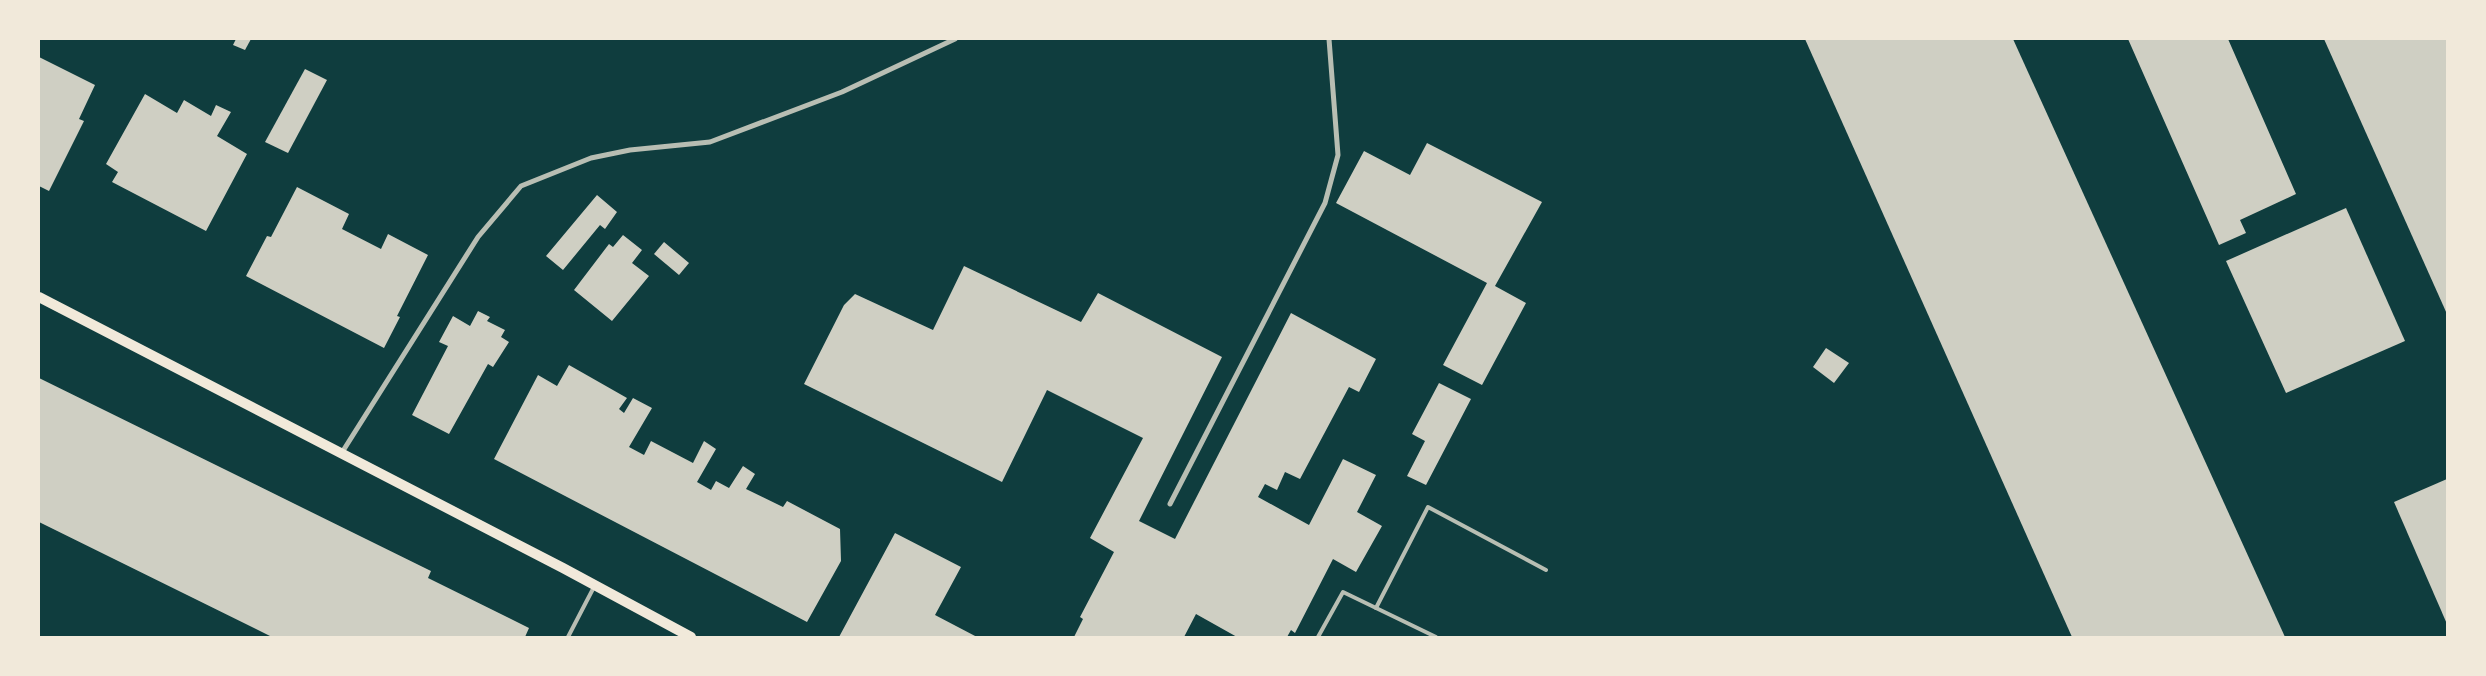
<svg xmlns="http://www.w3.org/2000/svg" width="2486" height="676" font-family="Helvetica,sans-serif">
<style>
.building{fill:#cfcfc3}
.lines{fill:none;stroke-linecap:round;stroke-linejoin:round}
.service{stroke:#b8beb3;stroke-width:4}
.minor{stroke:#b8beb3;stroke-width:5}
.secondary{stroke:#f1e9da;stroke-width:10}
</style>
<rect width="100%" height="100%" fill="#0f3d3e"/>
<g class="building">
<polygon points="236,39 251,39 245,50 233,45"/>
<polygon points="1805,39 2013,39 2285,637 2072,637"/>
<polygon points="2128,39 2228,39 2296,194 2240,220 2246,233 2219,245"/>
<polygon points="2324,39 2447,39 2447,314"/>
<polygon points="39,57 95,85 79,119 84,121 49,191 39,186"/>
<polygon points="305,69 327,80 288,153 265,142"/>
<polygon points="145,94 177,113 184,100 211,116 216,105 231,112 217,136 247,154 206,231 112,182 118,172 106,164"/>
<polygon points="1427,143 1542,202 1495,286 1526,303 1482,385 1443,365 1487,283 1336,203 1364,151 1410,175"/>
<polygon points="297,187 349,214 342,229 381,249 388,234 428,255 397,316 400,317 384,348 246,276 267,236 271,237"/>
<polygon points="597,195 617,212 605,229 600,225 563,270 546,256"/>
<polygon points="2346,208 2405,341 2286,393 2226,261"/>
<polygon points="623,235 642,250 632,263 649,276 612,321 574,290 609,244 613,247"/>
<polygon points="664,242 689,263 679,275 654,254"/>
<polygon points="964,266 1081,322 1098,293 1222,357 1139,521 1175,539 1291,313 1376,359 1359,392 1349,387 1300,479 1285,472 1277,490 1265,484 1258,497 1309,525 1343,459 1376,475 1357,512 1382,526 1356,572 1333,559 1295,633 1291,630 1287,637 1237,637 1196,614 1184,637 1074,637 1083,619 1080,617 1114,552 1090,538 1143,438 1047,390 1002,482 804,384 844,305 855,294 933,330"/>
<polygon points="478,311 490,317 487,321 505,330 501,337 509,342 493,367 488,364 449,434 412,415 448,346 439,342 453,316 470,326"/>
<polygon points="1826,348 1849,363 1834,383 1813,367"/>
<polygon points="569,365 627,398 619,409 624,413 633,398 652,408 629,447 644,455 651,441 693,463 704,441 716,449 697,482 711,490 716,481 729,488 743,466 755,474 746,489 783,507 787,501 840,529 841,561 807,622 494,459 538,375 557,386"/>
<polygon points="39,378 431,571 428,578 529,628 525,637 272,637 39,522"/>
<polygon points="1439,383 1471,399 1426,485 1407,476 1425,441 1412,434"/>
<polygon points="2447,479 2447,624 2394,502"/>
<polygon points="895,533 961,567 935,615 977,637 839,637"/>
</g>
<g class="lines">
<g class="service">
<polyline points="1376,608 1428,507 1546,570"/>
<polyline points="568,637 595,585"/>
<polyline points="1318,637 1343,592 1436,637"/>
</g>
<g class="minor">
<polyline points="341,454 478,237 521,186 591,158 630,150 710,142 842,92 955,39"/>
<polyline points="1170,504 1325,203 1338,155 1329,39"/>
</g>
<polyline class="secondary" points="39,297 563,568 691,637"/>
</g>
<rect width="2486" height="676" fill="none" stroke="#f1e9da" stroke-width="80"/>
</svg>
